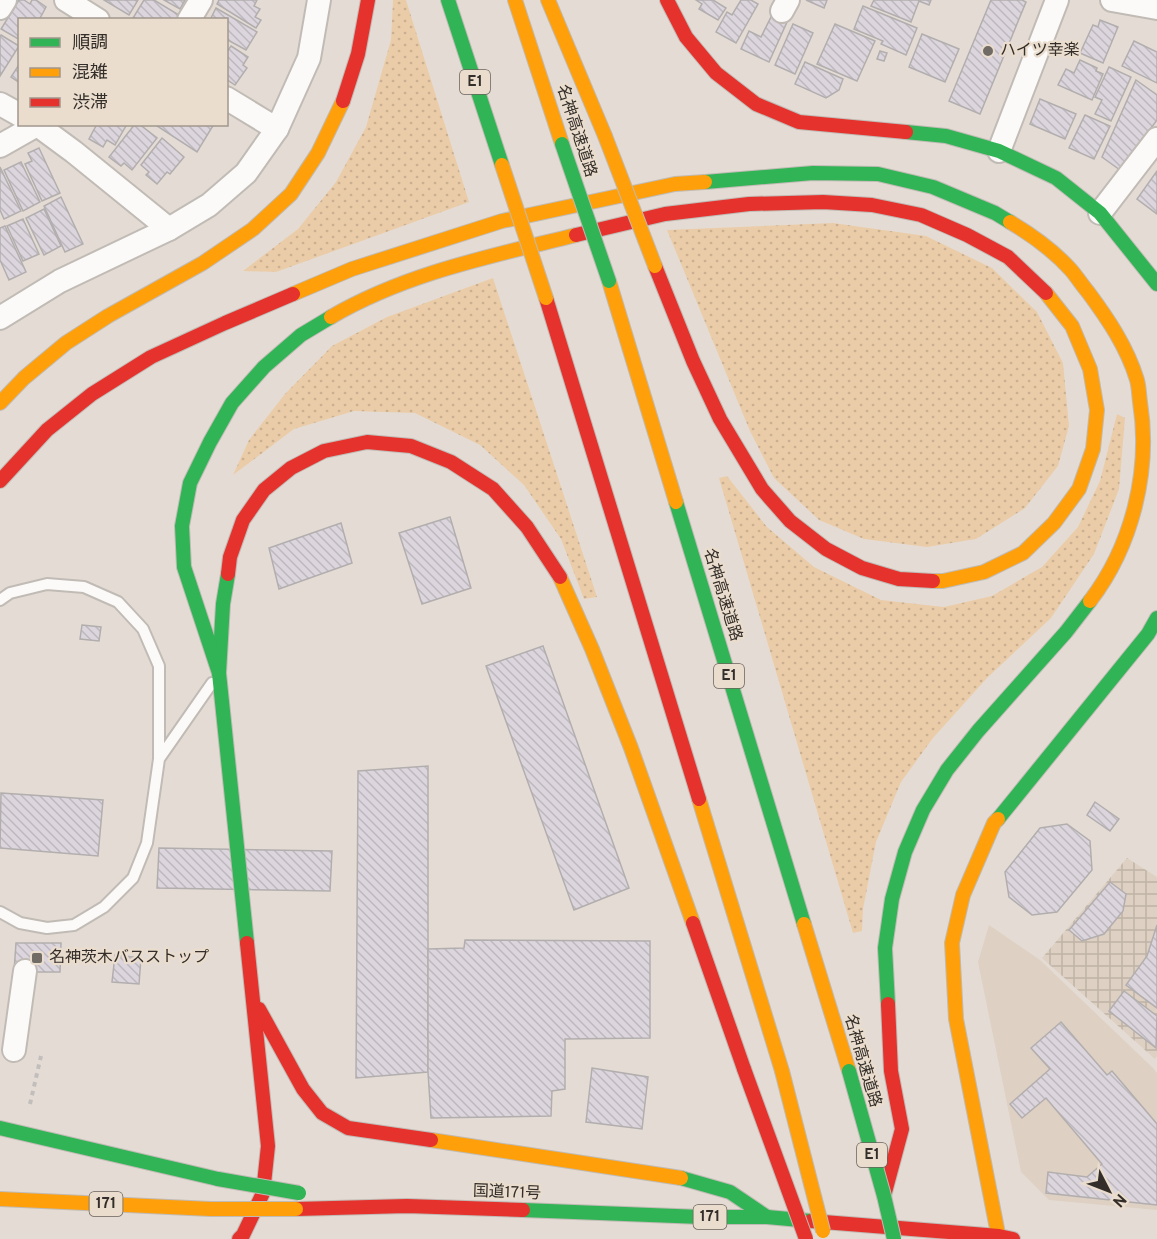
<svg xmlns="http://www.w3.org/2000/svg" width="1157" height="1239" font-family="Overpass,'Noto Sans JP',sans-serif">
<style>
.built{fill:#ded0c2}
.industrial{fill:url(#industrial-grid)}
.grass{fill:url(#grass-dots)}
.building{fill:url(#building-back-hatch);stroke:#b2aeae;stroke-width:1.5}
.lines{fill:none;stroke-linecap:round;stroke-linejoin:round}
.lane-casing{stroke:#c1bbb5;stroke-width:14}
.street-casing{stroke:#c1bbb5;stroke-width:26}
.fast-casing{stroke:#c1bbb5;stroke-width:16}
.slow-casing{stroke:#c1bbb5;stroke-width:16}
.jam-casing{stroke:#c1bbb5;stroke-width:16}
.path{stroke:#c2bebc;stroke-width:4;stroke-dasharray:4.5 4.5;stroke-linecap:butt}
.lane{stroke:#fbfaf9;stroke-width:10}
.street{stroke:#fbfaf9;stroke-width:22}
.fast{stroke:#30b455;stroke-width:14}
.slow{stroke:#ff9f0a;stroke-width:14}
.jam{stroke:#e5322d;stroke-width:14}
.fast-bridge-casing{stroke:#c1bbb5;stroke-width:16;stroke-linecap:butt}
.slow-bridge-casing{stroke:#c1bbb5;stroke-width:16;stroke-linecap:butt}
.jam-bridge-casing{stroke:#c1bbb5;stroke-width:16;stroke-linecap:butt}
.fast-bridge{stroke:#30b455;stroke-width:14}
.slow-bridge{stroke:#ff9f0a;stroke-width:14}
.jam-bridge{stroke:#e5322d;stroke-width:14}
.poi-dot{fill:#716b65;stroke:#eaddce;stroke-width:2}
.labels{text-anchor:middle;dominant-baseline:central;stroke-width:4.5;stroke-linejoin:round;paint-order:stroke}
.shield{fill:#eaddce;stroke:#6a625a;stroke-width:1.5}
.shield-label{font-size:15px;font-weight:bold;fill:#332e29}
.poi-label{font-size:16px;fill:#332e29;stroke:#eaddce;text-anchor:start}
.street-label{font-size:16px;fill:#332e29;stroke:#eaddce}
</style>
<defs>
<pattern id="industrial-grid" width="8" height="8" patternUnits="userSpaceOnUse" patternTransform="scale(1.5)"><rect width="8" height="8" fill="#ded0c2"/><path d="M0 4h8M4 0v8" fill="none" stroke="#bfb3a7"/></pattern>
<pattern id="grass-dots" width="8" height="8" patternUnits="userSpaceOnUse" patternTransform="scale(1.5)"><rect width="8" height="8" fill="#ebcca8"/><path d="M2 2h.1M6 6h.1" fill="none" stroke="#cab091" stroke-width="1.8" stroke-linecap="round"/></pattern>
<pattern id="building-back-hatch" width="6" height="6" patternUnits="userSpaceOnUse" patternTransform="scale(1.5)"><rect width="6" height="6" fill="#dcd5dd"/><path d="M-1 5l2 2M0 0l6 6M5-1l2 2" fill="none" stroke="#bdb7be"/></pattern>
</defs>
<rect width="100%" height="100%" fill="#e4dcd4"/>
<polygon class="built" points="989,925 1040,960 1153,1068 1157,1073 1157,1210 1049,1200 1021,1172 978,962"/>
<polygon class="industrial" points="1127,858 1157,877 1157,1056 1155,1059 1042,958"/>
<g class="grass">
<polygon points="393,0 406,0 469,202 276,272 243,271 298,229 336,182 366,127 391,40"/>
<polygon points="833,223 926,236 992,268 1037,312 1063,363 1069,426 1058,466 1025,508 976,539 927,547 864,539 819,520 774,478 750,431 667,230"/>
<polygon points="493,278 597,597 584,599 561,539 524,485 480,445 415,413 354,411 294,429 233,475 249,440 285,394 332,346 387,317"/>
<polygon points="1117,414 1125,418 1119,489 1094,554 1051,618 987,678 933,738 901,782 876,842 863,909 862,931 853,933 719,478 727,476 767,527 814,567 881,600 944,607 992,596 1042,567 1078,527 1100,481"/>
</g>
<g class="building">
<polygon points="19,0 24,0 30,4 32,0 36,0 46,7 39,20 20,20 20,40 1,29"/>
<polygon points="104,0 138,0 129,15"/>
<polygon points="144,0 154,0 179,15 177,20 136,20 133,18"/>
<polygon points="164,0 185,0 180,9"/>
<polygon points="219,0 257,0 254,6 260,9 255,17 261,20 256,28 217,4"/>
<polygon points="696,0 713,0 726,8 718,20 699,9 702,4"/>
<polygon points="741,0 751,0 758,4 736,43 716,32 727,12 732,15"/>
<polygon points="806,0 827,0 824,8"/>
<polygon points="874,0 931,0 929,5 919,1 911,22 871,6"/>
<polygon points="991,0 1022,0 1026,2 980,114 949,101"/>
<polygon points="863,6 917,28 906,55 881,44 883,41 854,29"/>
<polygon points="216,8 257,32 246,50 226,39 226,20 210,20"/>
<polygon points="772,15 787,22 769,62 741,49 749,31 761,37"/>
<polygon points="1100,20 1118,27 1103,63 1080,53 1093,25 1098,27"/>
<polygon points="793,24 813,33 795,74 775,65"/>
<polygon points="835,24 875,41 857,81 817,64"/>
<polygon points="922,34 959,49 945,82 909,67"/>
<polygon points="1,35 19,46 0,76 0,36"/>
<polygon points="1134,41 1157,52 1157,83 1122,66"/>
<polygon points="231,46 248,57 243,65 247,68 235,85 226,79 226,53"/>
<polygon points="880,51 887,53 884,61 877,59"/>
<polygon points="1080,60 1097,68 1096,71 1103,74 1092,100 1058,85 1066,69 1074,73"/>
<polygon points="805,62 843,79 839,90 826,98 795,84"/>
<polygon points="20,63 20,83 11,77"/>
<polygon points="1109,67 1131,77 1111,121 1095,114 1102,100 1095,97"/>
<polygon points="1136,80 1157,95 1157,120 1120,170 1102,157"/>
<polygon points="1040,99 1076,114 1065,139 1030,124"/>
<polygon points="1085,115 1110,126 1094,159 1069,148"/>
<polygon points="97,124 127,124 115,145 107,140 103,147 89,139"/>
<polygon points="135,124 139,124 157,138 132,170 124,163 121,166 109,157"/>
<polygon points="154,124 214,124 197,152"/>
<polygon points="162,138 184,157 170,174 167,172 157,184 146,175 149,172 141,165"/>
<polygon points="39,148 60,193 42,201 25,164 32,161 28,153"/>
<polygon points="21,162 40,202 23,211 4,170"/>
<polygon points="0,167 21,211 4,219 0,210"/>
<polygon points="1157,171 1157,214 1137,199"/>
<polygon points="61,197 83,244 65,252 44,206"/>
<polygon points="44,209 61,246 44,255 26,218"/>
<polygon points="23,219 39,254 23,261 7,226"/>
<polygon points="5,226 26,272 9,280 0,260 0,228"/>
<polygon points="450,517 471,588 422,604 399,533"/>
<polygon points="341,523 352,563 279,589 269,548"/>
<polygon points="82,625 101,627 99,641 80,639"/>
<polygon points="543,646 629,888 574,910 486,666"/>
<polygon points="428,766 428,1072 356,1078 358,771"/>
<polygon points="1,793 103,800 98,856 0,848"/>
<polygon points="1095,802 1119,819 1110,831 1087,815"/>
<polygon points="1067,824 1090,841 1092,870 1057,912 1032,915 1009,897 1005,872 1040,828"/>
<polygon points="159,848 332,851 330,891 157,888"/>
<polygon points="1110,882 1126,894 1123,911 1104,934 1082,941 1069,930"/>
<polygon points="1157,925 1157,1008 1126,985 1147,956"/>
<polygon points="465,940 650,941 650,1038 565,1039 565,1089 552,1091 551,1116 431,1118 428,1072 428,949 464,948"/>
<polygon points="16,943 61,943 60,972 14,972"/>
<polygon points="115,955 141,958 139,984 112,982"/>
<polygon points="1124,991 1157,1016 1156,1048 1109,1011"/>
<polygon points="1061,1022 1107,1075 1112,1071 1157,1124 1157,1205 1046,1193 1048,1172 1087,1177 1102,1164 1046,1098 1022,1118 1010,1104 1050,1069 1031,1048"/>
<polygon points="592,1068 648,1077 642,1129 586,1122"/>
</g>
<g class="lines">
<g class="lane-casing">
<g id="lane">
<polyline points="0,600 10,593 47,584 84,587 118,602 143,629 159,666 159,758"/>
<polyline points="0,912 20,923 47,928 74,925 104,907 133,878 147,843 159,759 212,683"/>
</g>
</g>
<g class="street-casing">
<g id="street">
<polyline points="66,0 98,20"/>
<polyline points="1112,0 1157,8"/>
<polyline points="0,8 5,0"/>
<polyline points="782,11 788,0"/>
<polyline points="189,20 201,0"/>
<polyline points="226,98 277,129"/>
<polyline points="0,104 20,115"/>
<polyline points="36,124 74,152 169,229"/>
<polyline points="0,146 37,125"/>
<polyline points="999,151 1057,0"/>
<polyline points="1100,213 1157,139"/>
<polyline points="0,318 60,281 169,229 209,205 246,173 277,129 309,58 319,0"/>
<polyline points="14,1050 25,971"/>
</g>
</g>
<g class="fast-casing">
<g id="fast">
<polyline points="448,0 502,165"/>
<polyline points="906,132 946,136 999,151 1056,178 1100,213 1157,284"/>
<polyline points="705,182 813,173 878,174 933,187 995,213 1010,222"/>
<polyline points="676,502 804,924"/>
<polyline points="228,574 223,604 219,673 247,943"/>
<polyline points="219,673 184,567 182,526 190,483 210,442 232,403 264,367 301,335 331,317"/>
<polyline points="998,819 1148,634 1157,618"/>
<polyline points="888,1004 885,948 892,899 905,852 923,810 947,770 978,731 1066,632 1090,601"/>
<polyline points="0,1128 218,1179"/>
<polyline points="681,1178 730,1192 767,1217"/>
<polyline points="523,1210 701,1217 767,1217 811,1221"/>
</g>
</g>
<g class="slow-casing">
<g id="slow">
<polyline points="515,0 562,144"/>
<polyline points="548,0 605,136"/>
<path d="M1010 222C1032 235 1054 251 1071 270 1077 277 1082 285 1088 292 1108 319 1127 347 1137 380 1139 387 1139 395 1140 402 1151 471 1132 546 1090 601"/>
<polyline points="609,281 676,502"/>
<polyline points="293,294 352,269 502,221 675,184 705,182"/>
<path d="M331 317C406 273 492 256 576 235"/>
<polyline points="0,403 24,378 66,343 108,316 203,263 253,229 291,194 318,153 343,101"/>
<polyline points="560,577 592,649 631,748 693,923"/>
<polyline points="933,581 943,581 984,572 1023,553 1054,523 1079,489 1093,449 1097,410 1090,369 1072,326 1046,293"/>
<polyline points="699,799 782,1071"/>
<polyline points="998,819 994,823 963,895 952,943 956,1019 999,1239"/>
<polyline points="804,924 849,1071"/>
<polyline points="431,1140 681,1178"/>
<polyline points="0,1199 211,1209"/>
</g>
</g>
<g class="jam-casing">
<g id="jam">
<polyline points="667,0 686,37 716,73 756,104 799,122 906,132"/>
<polyline points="343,101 358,54 368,0"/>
<polyline points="576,235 665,214 749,204 823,202 872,205 921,215 967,235 1008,257 1046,293"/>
<polyline points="655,266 693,361 720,419 762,489 790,521 826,549 862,568 899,579 933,581"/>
<polyline points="546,298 699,799"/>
<polyline points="0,481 47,430 92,394 151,357 225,323 293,294"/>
<polyline points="228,574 230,557 243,520 264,490 291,468 324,451 367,442 411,446 451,462 493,489 527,527 560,577"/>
<polyline points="693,923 744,1069"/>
<polyline points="259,1009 303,1089 322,1113 348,1128 431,1140"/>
<polyline points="884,1196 902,1129 891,1071 888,1004"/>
<polyline points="296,1209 407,1206 523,1210"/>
<polyline points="811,1221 999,1236 1013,1239"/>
<polyline points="239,1239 243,1235 263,1193 268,1146 247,943"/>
</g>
</g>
<polyline class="path" points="30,1104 41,1056"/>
<use href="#lane" class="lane"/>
<use href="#street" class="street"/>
<use href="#fast" class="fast"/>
<use href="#slow" class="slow"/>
<use href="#jam" class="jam"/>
<g class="fast-bridge-casing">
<g id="fast-bridge">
<polyline points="562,144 609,281"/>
<polyline points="849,1071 884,1196 894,1239"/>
<polyline points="218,1179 299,1193"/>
</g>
</g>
<g class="slow-bridge-casing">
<g id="slow-bridge">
<polyline points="605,136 655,266"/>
<polyline points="502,165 546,298"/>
<polyline points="782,1071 823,1231"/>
<polyline points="211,1209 296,1209"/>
</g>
</g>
<g class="jam-bridge-casing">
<polyline id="jam-bridge" points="744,1069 806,1239"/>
</g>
<use href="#fast-bridge" class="fast-bridge"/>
<use href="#slow-bridge" class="slow-bridge"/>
<use href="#jam-bridge" class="jam-bridge"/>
</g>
<g class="poi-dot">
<circle cx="988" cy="51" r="6"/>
<rect x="31" y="952" width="12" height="12" rx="3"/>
</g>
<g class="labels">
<g class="shield">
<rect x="460" y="70" width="30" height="24" rx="4.5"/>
<rect x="714" y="664" width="30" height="24" rx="4.5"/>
<rect x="857" y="1143" width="30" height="24" rx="4.5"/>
<rect x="89.5" y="1192" width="33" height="24" rx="4.5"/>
<rect x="693.5" y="1205" width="33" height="24" rx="4.5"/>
</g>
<g class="shield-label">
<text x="475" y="82">E1</text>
<text x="729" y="676">E1</text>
<text x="872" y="1155">E1</text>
<text x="106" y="1204">171</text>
<text x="710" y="1217">171</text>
</g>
<g class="poi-label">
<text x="1000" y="51">ハイツ幸楽</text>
<text x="49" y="958">名神茨木バスストップ</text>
</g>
<g class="street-label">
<text transform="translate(576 131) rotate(72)">名神高速道路</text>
<text transform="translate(722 595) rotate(73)">名神高速道路</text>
<text transform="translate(862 1061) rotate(74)">名神高速道路</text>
<text transform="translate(507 1193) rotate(2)">国道171号</text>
</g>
</g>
<rect x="18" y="18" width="210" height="108" fill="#eaddce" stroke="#a1978c" stroke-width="1.5"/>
<rect x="30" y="38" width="30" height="9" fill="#30b455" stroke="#a1978c" stroke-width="1.5"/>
<text x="72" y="48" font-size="18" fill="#332e29">順調</text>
<rect x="30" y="68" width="30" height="9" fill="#ff9f0a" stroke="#a1978c" stroke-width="1.5"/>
<text x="72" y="78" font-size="18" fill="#332e29">混雑</text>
<rect x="30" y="98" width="30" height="9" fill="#e5322d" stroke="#a1978c" stroke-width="1.5"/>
<text x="72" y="108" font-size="18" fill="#332e29">渋滞</text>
<g transform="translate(1109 1191) rotate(132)" stroke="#eaddce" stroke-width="4.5" paint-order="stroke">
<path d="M0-4.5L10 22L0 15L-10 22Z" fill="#332e29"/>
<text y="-9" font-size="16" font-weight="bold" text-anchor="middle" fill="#332e29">N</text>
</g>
</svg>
